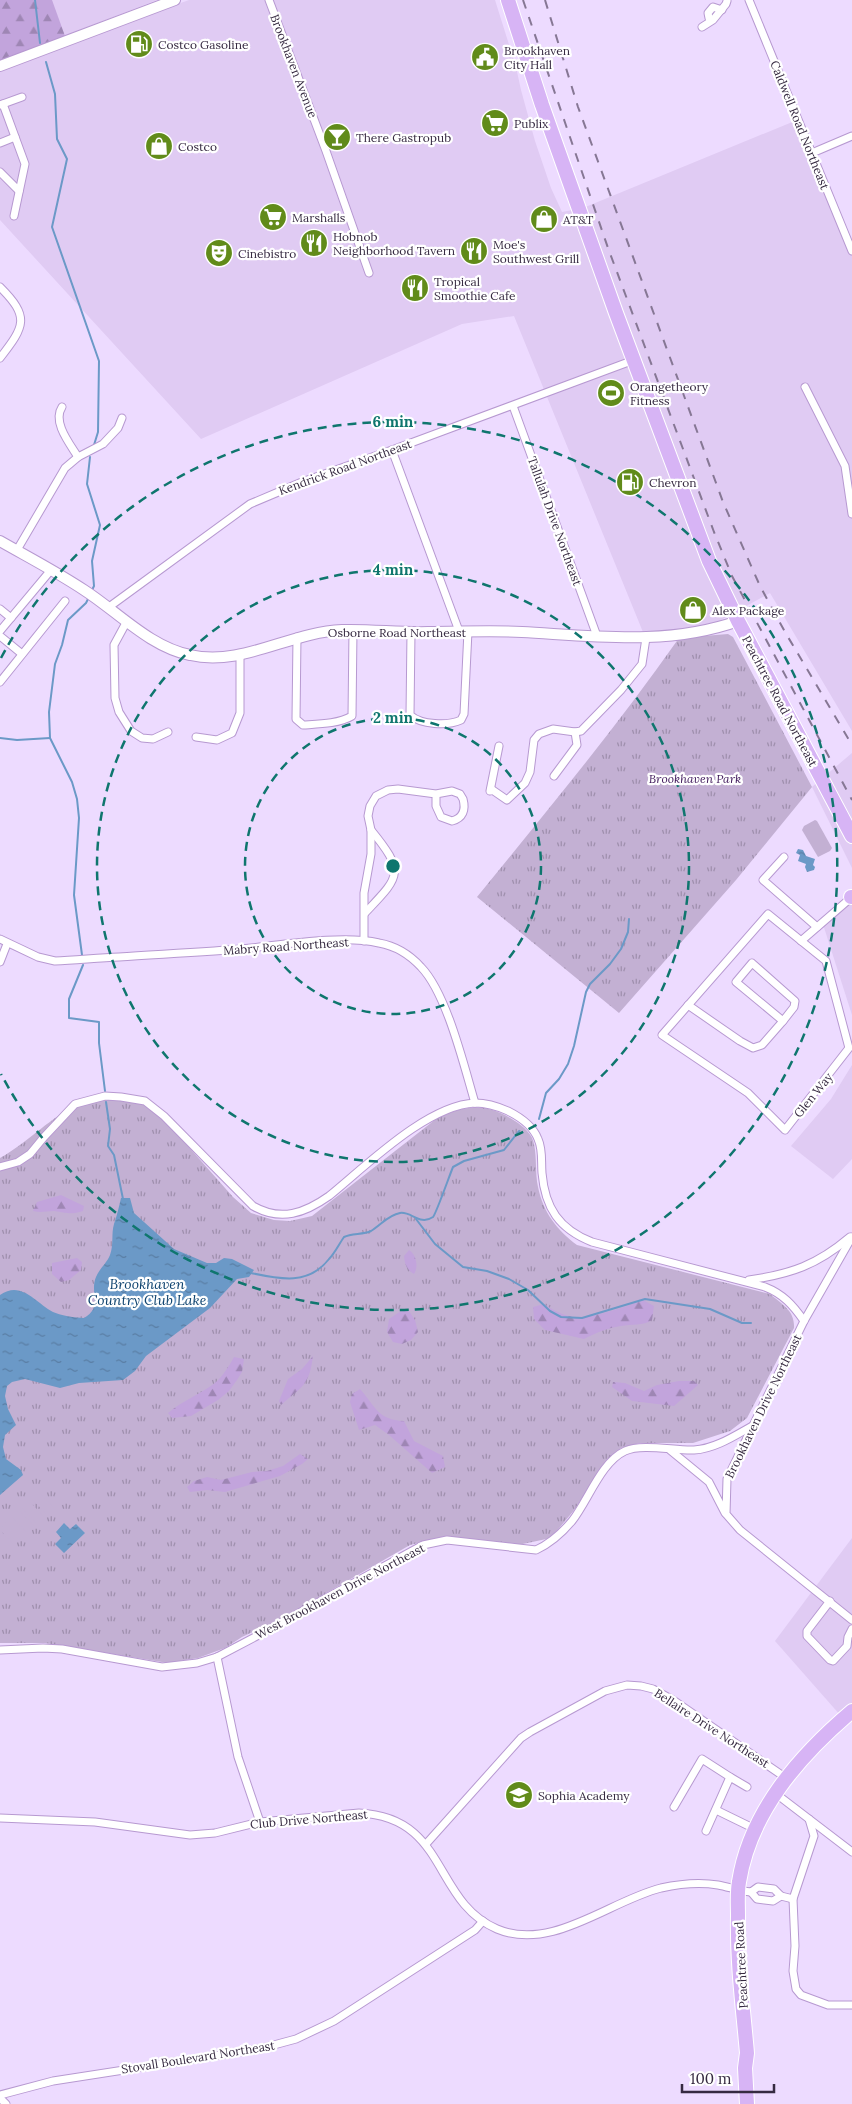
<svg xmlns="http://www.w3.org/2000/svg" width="852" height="2104" font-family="Lora,serif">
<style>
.built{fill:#e0cbf3}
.grass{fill:url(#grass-tufts)}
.forest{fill:url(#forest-firs)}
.pitch{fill:#c3b0d3}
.water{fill:url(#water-ripples)}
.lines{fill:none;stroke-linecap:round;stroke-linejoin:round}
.stream{stroke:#6b99c7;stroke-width:2}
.street-casing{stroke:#b799d1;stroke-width:9}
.secondary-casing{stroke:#b799d1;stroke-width:12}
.highway-casing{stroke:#fff;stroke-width:16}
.street{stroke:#fff;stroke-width:7}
.secondary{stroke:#fff;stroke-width:10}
.highway{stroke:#d7b4f5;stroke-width:14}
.rail{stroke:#867794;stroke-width:2;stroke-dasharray:9 9;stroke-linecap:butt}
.ring{fill:none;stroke:#0f766e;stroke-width:2.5;stroke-dasharray:9 6}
.labels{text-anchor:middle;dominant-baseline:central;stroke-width:4.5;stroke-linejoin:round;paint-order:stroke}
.poi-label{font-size:12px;fill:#362a41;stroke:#fff;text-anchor:start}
.street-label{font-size:12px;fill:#362a41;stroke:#fff}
.park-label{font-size:12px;font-style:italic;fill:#411a5c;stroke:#fff}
.water-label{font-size:14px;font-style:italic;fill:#0e436f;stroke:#fff}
.centre{fill:#0f766e;stroke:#fff;stroke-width:2.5}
.ring-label{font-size:15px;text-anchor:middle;font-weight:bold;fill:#0f766e;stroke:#fff;stroke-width:4.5;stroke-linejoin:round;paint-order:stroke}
</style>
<defs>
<pattern id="grass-tufts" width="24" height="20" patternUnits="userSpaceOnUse" patternTransform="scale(1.25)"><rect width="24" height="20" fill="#c3b0d3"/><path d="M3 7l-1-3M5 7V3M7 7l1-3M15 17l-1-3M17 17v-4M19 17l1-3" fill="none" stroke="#9f8fad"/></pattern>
<pattern id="forest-firs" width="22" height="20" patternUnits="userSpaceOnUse" patternTransform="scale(1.25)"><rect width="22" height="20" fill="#c2a4dc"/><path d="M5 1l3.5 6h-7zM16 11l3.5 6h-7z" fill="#9e86b4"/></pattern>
<pattern id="water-ripples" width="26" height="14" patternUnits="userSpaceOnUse" patternTransform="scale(1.25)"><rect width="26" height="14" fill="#6b99c7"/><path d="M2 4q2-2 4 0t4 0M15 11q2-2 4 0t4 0" fill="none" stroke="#597da3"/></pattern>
</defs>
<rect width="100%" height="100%" fill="#eddbff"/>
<g class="built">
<polygon points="0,0 157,0 0,61"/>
<polygon points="189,0 495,0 516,67 521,90 535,141 551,188 562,212 583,208 802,118 852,248 852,731 770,593 721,620 718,624 645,637 514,316 462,324 201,439 0,220 0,68"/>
<polygon points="852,753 852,868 812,787"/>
<polygon points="852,894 852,1015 821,918"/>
<polygon points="852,1065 852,1159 833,1179 791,1146 831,1099"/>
<polygon points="852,1538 852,1708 841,1716 775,1641"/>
</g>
<g class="grass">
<path d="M728 634 733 637 812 787 736 880 619 1013 477 897C546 812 616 728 679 638Z"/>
<path d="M123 1093 156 1110 233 1197 251 1213 274 1220 290 1221 312 1216 436 1119C466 1104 487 1103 515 1121 523 1126 533 1135 534 1144 537 1158 535 1173 538 1187 543 1212 557 1230 577 1245L770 1294C783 1305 795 1311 794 1328L747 1418 730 1431 693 1443H640L621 1448 604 1464 575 1509 551 1538 518 1545 446 1536 410 1545 281 1619 242 1637 225 1648 198 1658 168 1663 45 1643H0V1158C29 1142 51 1116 81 1103 94 1097 110 1096 123 1093Z"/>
</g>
<g class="forest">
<polygon points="0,0 52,0 65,36 0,61"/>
<path d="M61 1195 84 1206 83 1211C71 1215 67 1213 54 1211 47 1211 41 1213 33 1211L37 1202Z"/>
<path d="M409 1250C416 1254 419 1267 414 1274 406 1269 405 1265 404 1256Z"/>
<polygon points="77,1258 82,1262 81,1270 69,1280 61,1282 52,1274 52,1263"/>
<path d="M643 1300 654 1306 652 1320C643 1326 632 1324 621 1326 607 1328 596 1333 584 1339L545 1330 534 1319 533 1307 544 1304C553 1310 562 1315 573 1317 587 1320 628 1306 643 1300Z"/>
<polygon points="401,1311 409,1311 415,1320 418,1332 411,1340 402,1344 393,1342 387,1332 389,1319"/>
<path d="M313 1356C309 1387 302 1386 281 1405L279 1401 288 1379 302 1369Z"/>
<path d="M234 1357 244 1359 242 1372 237 1380 229 1391 218 1400 191 1416 172 1418 168 1413C182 1401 200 1394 215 1383 223 1376 229 1366 234 1357Z"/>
<polygon points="679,1381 694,1381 698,1385 674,1406 632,1401 612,1387 613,1382 625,1383 644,1391 657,1385"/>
<path d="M360 1389C376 1407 378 1420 404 1421L414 1441 443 1456 445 1467 432 1473 389 1435 375 1425 359 1430 350 1402 352 1394Z"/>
<polygon points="300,1454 308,1459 302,1464 280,1476 225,1492 207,1490 190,1492 187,1487 194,1481 207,1477 221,1480 252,1472 267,1471 283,1466"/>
</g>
<g class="pitch">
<polygon points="815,820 817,821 832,848 830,851 818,857 802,830 804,826"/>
<polygon points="39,1492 54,1508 47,1515 32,1499"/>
<polygon points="29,1501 44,1517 37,1524 22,1508"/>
<polygon points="19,1510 34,1526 27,1533 12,1517"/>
<polygon points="6,1522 22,1538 14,1545 0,1530"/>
<polygon points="0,1535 12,1547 5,1554 0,1549"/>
</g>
<g class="water">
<polygon points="798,849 803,850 806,856 815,859 813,865 815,867 814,870 807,872 805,867 806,864 798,861 800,855 796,853"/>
<path d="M121 1198H130L134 1213 174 1249 207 1263H216L224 1258 232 1259 254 1270 249 1277 237 1279 210 1308 146 1356 135 1371 123 1380 79 1383 60 1388 25 1379 12 1382 7 1386 5 1396 8 1409 16 1425 5 1435 3 1447 6 1459 21 1470 23 1475 0 1495V1295C21 1280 35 1302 53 1312 59 1315 76 1318 84 1318 104 1306 89 1294 96 1277 99 1269 107 1263 110 1255 114 1244 111 1234 114 1224 117 1215 119 1207 121 1198Z"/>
<polygon points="64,1523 70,1529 76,1524 85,1533 64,1553 55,1544 61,1538 56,1532"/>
</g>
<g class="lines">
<g class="stream">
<polyline points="35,0 40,43"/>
<polyline points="46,62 55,94 57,139 67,159 52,227 99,361 98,432 94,445"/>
<polyline points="90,457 87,484 100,525 92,561 94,586 92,590"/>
<polyline points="0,738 17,740 50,738"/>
<polyline points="82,955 74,895 79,818 77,799 72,782 50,738 49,712 55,664 62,645 68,620 86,603 89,597"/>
<polyline points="83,965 69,999 69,1018 99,1022 99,1043 105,1091"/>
<polyline points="106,1102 110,1129 108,1146 114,1155 123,1199"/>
<polyline points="539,1119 546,1093 559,1079 568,1064 574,1046 586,992 590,984 610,964 621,949 628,932 629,919"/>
<polyline points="416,1219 435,1244 463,1267 487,1271 509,1279 528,1290 550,1311 561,1317 582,1318 645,1299 710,1309 742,1323 751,1323"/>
<path d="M251 1273C279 1279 308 1286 329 1259 335 1253 339 1244 344 1237 352 1233 363 1235 371 1231 381 1225 388 1215 400 1213 411 1211 420 1226 433 1217 436 1214 450 1174 453 1167L464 1161 504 1150 519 1131"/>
</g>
<g class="street-casing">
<g id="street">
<polyline points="269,0 326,151 369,273"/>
<polyline points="749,0 852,251"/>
<polyline points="709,18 708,13 713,7 722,10"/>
<polyline points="702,27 713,20 726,4 727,1"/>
<polyline points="3,104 25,164 14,216"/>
<polyline points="0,105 22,97"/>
<polyline points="0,143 15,137"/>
<polyline points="812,153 852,136"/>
<polyline points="0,172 19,191"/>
<path d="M0 287C30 317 25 326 0 358"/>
<polyline points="805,387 845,466 852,514"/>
<polyline points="513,406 597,636"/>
<path d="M62 407C52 422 70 444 78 457"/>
<polyline points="392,450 459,631"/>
<polyline points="17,550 65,468 78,457 103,444 118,428 122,418"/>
<polyline points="109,607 250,504 302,482 392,450 634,360"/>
<polyline points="0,609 11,618"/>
<polyline points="127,621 114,645 115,698 119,712 131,731 142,738 153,739 168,732"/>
<polyline points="0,631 51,570"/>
<path d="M411 632 410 715C421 725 448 726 461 720L464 714 468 631"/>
<polyline points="0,636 22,654"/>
<path d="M297 637 296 719 303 725C319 724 338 724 352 716L353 630"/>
<polyline points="0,682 65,601"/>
<polyline points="196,737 217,740 232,733 240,713 240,656"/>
<polyline points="554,776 577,745 575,732"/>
<polyline points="491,789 507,800 525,783 530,772 534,740 539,734 553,729 575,732 581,731 621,690 642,664 646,638"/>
<polyline points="490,791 499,746"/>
<polyline points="784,857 763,880 817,927"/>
<path d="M365 913C400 876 406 873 371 830"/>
<polygon points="768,914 826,961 849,1048 785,1130 748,1093 662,1035"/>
<path d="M0 939 38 957 55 961C76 960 98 958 119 957 163 954 207 952 251 948 288 944 344 935 379 943 396 946 410 955 421 967 447 994 464 1066 475 1103"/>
<path d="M364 941V893L371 854V830L368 816 370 806 376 796 388 790 398 789 436 794 452 791 460 794 463 799C466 810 463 818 452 821L441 817 436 806V794"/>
<polyline points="801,941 852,897"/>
<polyline points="0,962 7,944"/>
<polygon points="752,963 795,1001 794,1007 783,1021 736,982"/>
<polyline points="688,1005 740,1041 753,1048 762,1045 783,1021"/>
<path d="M0 1167 18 1162 30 1154 44 1137 75 1104 105 1096 121 1097 145 1101 164 1116 253 1206C281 1222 305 1213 329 1196 366 1166 427 1105 475 1103 485 1103 499 1107 508 1111 520 1117 533 1126 538 1139 543 1150 541 1161 542 1173 545 1208 559 1229 592 1242L765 1287C783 1294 793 1305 804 1321"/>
<polyline points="852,1237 804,1321 727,1479 726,1514 740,1530 852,1620"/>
<path d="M749 1280C791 1274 817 1265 850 1237"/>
<polyline points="670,1450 709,1482 725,1513"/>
<polyline points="830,1601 807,1631 807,1636 830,1660 833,1661 847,1646 848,1637 852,1629"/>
<path d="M0 1650 43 1648 62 1649 162 1667 197 1663 217 1657 255 1637 423 1545 447 1540 536 1550C551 1543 562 1533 572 1521 588 1501 601 1462 625 1451 642 1443 675 1451 694 1450 715 1449 736 1435 754 1425"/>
<polyline points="217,1657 238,1757 260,1822"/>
<polyline points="775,1793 852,1852"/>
<polyline points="674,1807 702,1759 730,1777"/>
<polyline points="716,1810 755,1829"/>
<path d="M0 1818 95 1822 190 1835 215 1833 260 1822 359 1813C448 1817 432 1901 497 1929 552 1952 609 1901 661 1888 679 1884 700 1882 718 1885 729 1887 739 1891 751 1892L758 1887 774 1889 781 1896 793 1899"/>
<polyline points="809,1819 814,1836 793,1899 795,1946 793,1971 796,1989 801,1995 828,2005 852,2005"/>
<polyline points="706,1831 730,1777 747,1787"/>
<polyline points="426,1844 521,1738 530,1732 605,1691 627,1685 641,1686 653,1689 673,1700 786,1778"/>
<polyline points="751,1892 757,1899 773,1901 781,1896"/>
<polyline points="0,2095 53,2081 259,2049 296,2039 334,2021 475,1930 483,1921"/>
<polyline points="0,2098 6,2104"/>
</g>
</g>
<g class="secondary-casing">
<g id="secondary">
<polyline points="0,66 175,0"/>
<path d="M0 541C28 557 57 572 84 590 118 612 150 647 190 655 242 667 290 632 342 630 371 629 400 633 428 632 459 632 491 630 522 632 594 636 668 646 738 621"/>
</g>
</g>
<g class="highway-casing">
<g id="highway">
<polyline points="508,0 542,105 616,313 709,561 738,621 852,836"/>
<polyline points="851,897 852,897"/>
<path d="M747 2104 745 2068 747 2053C743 2008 737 1962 738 1916 738 1905 737 1893 739 1882 750 1812 799 1756 852 1711"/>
</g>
</g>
<use href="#street" class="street"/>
<use href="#secondary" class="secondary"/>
<use href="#highway" class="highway"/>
<g class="rail">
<polyline points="523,0 608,248 714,532 732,576 852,800"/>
<polyline points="545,0 578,107 723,502 760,586 785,632 852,745"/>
</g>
</g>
<g class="ring">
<circle cx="393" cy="866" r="148"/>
<circle cx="393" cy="866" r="296"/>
<path d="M1 658A444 444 0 1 1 1 1074"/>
</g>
<defs>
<g id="fuel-disc" transform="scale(1.4375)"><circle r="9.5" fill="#618b1a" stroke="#fff"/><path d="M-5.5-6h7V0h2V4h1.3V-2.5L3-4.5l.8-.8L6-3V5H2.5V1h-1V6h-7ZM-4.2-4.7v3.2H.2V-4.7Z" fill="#fff"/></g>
<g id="civic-disc" transform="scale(1.4375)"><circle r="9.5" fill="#618b1a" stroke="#fff"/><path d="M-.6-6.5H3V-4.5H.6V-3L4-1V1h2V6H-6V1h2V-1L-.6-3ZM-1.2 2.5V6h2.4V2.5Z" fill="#fff"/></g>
<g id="supermarket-disc" transform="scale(1.4375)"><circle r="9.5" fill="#618b1a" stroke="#fff"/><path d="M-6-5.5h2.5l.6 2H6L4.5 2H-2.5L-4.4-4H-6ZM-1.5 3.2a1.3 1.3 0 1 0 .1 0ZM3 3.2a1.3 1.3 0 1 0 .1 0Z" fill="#fff"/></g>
<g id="bar-disc" transform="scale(1.4375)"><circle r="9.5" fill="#618b1a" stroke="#fff"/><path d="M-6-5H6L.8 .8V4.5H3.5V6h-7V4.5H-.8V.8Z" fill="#fff"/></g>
<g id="shop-disc" transform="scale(1.4375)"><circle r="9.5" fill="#618b1a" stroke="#fff"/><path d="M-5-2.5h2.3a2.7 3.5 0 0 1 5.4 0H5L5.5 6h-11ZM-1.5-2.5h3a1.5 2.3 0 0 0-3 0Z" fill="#fff"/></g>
<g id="restaurant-disc" transform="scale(1.4375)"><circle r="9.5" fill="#618b1a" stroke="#fff"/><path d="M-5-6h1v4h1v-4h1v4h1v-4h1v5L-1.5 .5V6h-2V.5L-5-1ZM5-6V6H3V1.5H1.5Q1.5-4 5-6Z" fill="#fff"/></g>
<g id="theatre-disc" transform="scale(1.4375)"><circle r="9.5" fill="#618b1a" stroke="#fff"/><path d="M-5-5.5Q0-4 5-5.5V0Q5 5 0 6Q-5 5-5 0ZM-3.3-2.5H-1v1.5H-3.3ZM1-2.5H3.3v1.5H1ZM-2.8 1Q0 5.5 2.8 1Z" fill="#fff"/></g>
<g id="stadium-disc" transform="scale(1.4375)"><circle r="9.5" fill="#618b1a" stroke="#fff"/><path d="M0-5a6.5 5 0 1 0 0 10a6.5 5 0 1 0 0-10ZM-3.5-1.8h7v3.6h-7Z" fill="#fff"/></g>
<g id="school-disc" transform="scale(1.4375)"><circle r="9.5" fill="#618b1a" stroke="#fff"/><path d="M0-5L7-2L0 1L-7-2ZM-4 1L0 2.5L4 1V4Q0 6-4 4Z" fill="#fff"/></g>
</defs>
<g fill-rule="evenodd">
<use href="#fuel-disc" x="139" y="44"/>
<use href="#civic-disc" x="485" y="57"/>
<use href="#supermarket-disc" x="495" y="123"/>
<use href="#bar-disc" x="337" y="137"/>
<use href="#shop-disc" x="159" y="146"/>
<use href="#supermarket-disc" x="273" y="217"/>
<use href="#shop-disc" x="544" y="219"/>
<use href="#restaurant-disc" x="314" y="243"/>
<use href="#restaurant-disc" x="474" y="251"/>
<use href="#theatre-disc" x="219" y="253"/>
<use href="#restaurant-disc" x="415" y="288"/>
<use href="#stadium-disc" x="611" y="393"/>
<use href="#fuel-disc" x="630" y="482"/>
<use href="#shop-disc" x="693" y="610"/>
<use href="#school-disc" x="519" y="1795"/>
</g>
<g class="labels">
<g class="poi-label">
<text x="158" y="44">Costco Gasoline</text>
<text x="504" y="50">Brookhaven<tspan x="504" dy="14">City Hall</tspan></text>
<text x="514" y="123">Publix</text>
<text x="356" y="137">There Gastropub</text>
<text x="178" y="146">Costco</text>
<text x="292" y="217">Marshalls</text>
<text x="563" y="219">AT&amp;T</text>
<text x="333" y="236">Hobnob<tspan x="333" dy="14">Neighborhood Tavern</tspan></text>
<text x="493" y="244">Moe's<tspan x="493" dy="14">Southwest Grill</tspan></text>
<text x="238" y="253">Cinebistro</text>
<text x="434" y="281">Tropical<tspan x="434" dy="14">Smoothie Cafe</tspan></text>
<text x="630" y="386">Orangetheory<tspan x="630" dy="14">Fitness</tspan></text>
<text x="649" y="482">Chevron</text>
<text x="712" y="610">Alex Package</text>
<text x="538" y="1795">Sophia Academy</text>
</g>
<g class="street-label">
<text transform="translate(294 66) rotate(69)">Brookhaven Avenue</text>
<text transform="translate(800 125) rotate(68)">Caldwell Road Northeast</text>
<text transform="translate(345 467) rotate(-20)">Kendrick Road Northeast</text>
<text transform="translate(555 521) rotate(70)">Tallulah Drive Northeast</text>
<text x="397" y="632">Osborne Road Northeast</text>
<text transform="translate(780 701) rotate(62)">Peachtree Road Northeast</text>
<text transform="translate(286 946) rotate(-4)">Mabry Road Northeast</text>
<text transform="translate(813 1095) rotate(-51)">Glen Way</text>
<text transform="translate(763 1406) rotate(-64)">Brookhaven Drive Northeast</text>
<text transform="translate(340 1591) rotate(-28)">West Brookhaven Drive Northeast</text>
<text transform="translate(712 1728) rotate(33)">Bellaire Drive Northeast</text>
<text transform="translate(309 1819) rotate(-5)">Club Drive Northeast</text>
<text transform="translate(741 1965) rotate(-93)">Peachtree Road</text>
<text transform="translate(198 2057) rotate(-9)">Stovall Boulevard Northeast</text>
</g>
<g class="park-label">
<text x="695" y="778">Brookhaven Park</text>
</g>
<g class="water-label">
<text x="147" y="1284">Brookhaven<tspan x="147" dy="16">Country Club Lake</tspan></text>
</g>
</g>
<circle cx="393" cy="866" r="8" class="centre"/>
<g class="ring-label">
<text x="393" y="427">6 min</text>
<text x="393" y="575">4 min</text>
<text x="393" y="723">2 min</text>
</g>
<path d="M682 2084v8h92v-8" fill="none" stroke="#362a41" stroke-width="2.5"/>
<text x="690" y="2084" font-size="15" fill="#362a41" stroke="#ffffff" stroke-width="4" paint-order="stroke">100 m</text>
</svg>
